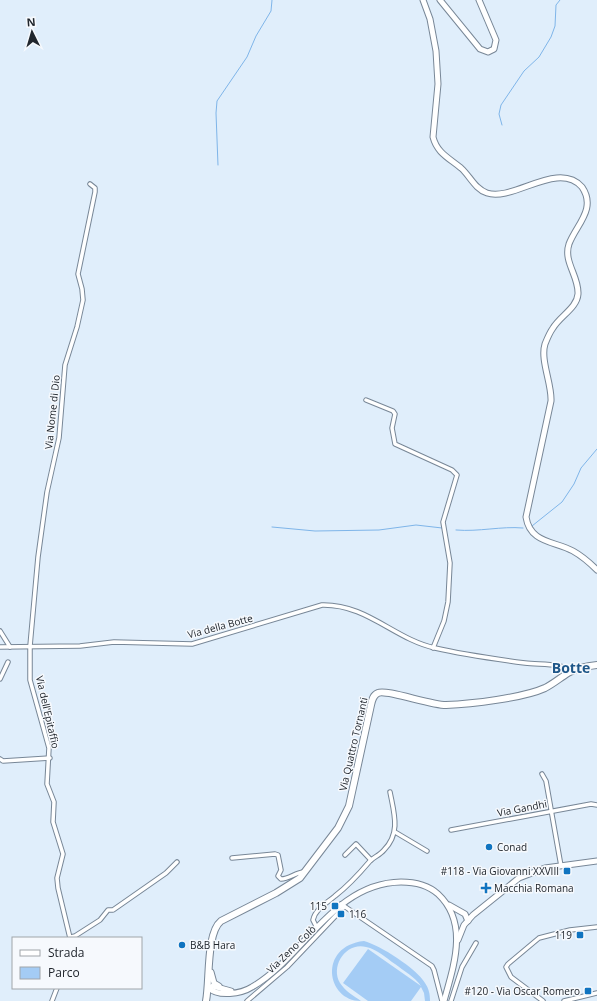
<svg xmlns="http://www.w3.org/2000/svg" width="597" height="1001" font-family="'Open Sans',sans-serif">
<style>
.green{fill:#a4ccf5}
.lines{fill:none;stroke-linecap:round;stroke-linejoin:round}
.stream{stroke:#7fb5e9;stroke-width:1}
.minor-casing{stroke:#788797;stroke-width:5.5}
.secondary-casing{stroke:#788797;stroke-width:7}
.primary-casing{stroke:#788797;stroke-width:8}
.minor{stroke:#fff;stroke-width:3.5}
.secondary{stroke:#fff;stroke-width:5}
.primary{stroke:#fff;stroke-width:6}
.poi-dot{fill:#1074c0;stroke:#f6f9fd;stroke-width:1.5}
.labels{text-anchor:middle;dominant-baseline:central;stroke-width:3;stroke-linejoin:round;paint-order:stroke}
.street-label{font-size:10px;fill:#20262d;stroke:#f6f9fd}
.poi-label{font-size:10px;fill:#20262d;stroke:#f6f9fd;text-anchor:start}
.district-label{font-size:14px;font-weight:bold;fill:#1f5789;stroke:#f6f9fd}
</style>
<rect width="100%" height="100%" fill="#e0eefb"/>
<path class="green" d="M364 941C380 945 417 969 425 983 429 989 430 994 430 1001H425L424 993 421 987 411 1001H368L343 983 368 949 421 986C415 977 404 971 395 964 386 958 377 949 366 947 346 942 330 966 340 983 345 991 354 996 361 1001 326 1001 318 946 364 941Z"/>
<g class="lines">
<g class="stream">
<polyline points="502,125 499,114 501,105 524,71 539,57 551,37 555,26 556,5 560,0"/>
<polyline points="218,165 216,113 217,101 247,57 256,36 271,11 272,0"/>
<polyline points="532,526 562,502 574,484 581,468 597,449"/>
<polyline points="272,527 315,531 379,530 416,525 442,528"/>
<path d="M456 530C479 532 501 526 523 528"/>
</g>
<g class="minor-casing">
<g id="minor">
<polyline points="366,400 393,411 395,414 392,428 395,444 452,470 457,475 443,522 450,563 448,602 444,621 433,648"/>
<polyline points="0,631 10,647"/>
<path d="M0 647 80 646 114 642 192 644 322 605C367 604 394 639 435 648 465 655 495 659 525 663 539 665 562 663 573 671"/>
<polyline points="0,679 8,662"/>
<polyline points="0,759 3,761 50,758"/>
<polyline points="542,774 546,781 561,866"/>
<polyline points="451,830 591,804 597,805"/>
<polyline points="395,832 427,851"/>
<polyline points="345,855 356,844 371,860"/>
<path d="M232 858 275 854 278 855 281 870 278 876 281 879C289 879 295 873 303 872"/>
<polyline points="341,904 432,966 434,970 442,1001"/>
<path d="M317 928 313 920C315 909 327 903 335 896 348 886 359 874 370 861 374 857 380 855 384 850 401 833 394 813 390 792"/>
<polyline points="71,937 75,936 100,920 108,910 113,910 166,873 177,862"/>
<polyline points="70,938 58,888 57,878 63,854 53,822 54,802 47,784 49,748 30,680 30,646 38,557 47,492 59,438 65,365 77,327 83,300 82,289 78,274 95,192 95,188 90,184"/>
<polyline points="52,1001 57,988"/>
<polyline points="247,1001 287,967 344,907"/>
<polyline points="451,1001 462,967 476,943"/>
<polyline points="543,1001 511,977 506,967 508,964 539,938 570,930 597,927"/>
<polyline points="564,1001 597,993"/>
</g>
</g>
<g class="secondary-casing">
<g id="secondary">
<path d="M423 0 430 19 436 51 438 84 433 137C437 153 449 158 461 168 470 176 475 189 487 193 513 202 558 160 582 187 597 209 576 225 569 244 563 262 579 276 578 294 577 308 560 316 553 328 550 332 547 339 545 344 540 360 552 384 551 401L526 517C530 543 554 541 573 551 582 556 590 563 597 570"/>
<polyline points="440,0 480,49 488,52 494,49 496,40 479,0"/>
<polyline points="449,905 465,914 468,921"/>
<polyline points="458,940 464,925 473,915 519,878 545,868 597,861"/>
<polyline points="211,972 214,983 219,986"/>
<path d="M209 988C218 997 241 994 252 987 304 957 333 883 401 882 415 882 428 885 438 894 469 923 454 965 444 1001"/>
<polyline points="209,988 213,986 231,991"/>
</g>
</g>
<g class="primary-casing">
<path id="primary" d="M206 1001C210 981 206 933 221 921L276 893 300 878 338 828 349 806 371 705C372 700 373 695 378 693 386 689 430 705 446 705 471 704 523 698 545 688 553 684 560 678 568 673 577 668 587 666 597 665"/>
</g>
<use href="#minor" class="minor"/>
<use href="#secondary" class="secondary"/>
<use href="#primary" class="primary"/>
</g>
<g class="poi-dot">
<circle cx="489" cy="847" r="4"/>
<rect x="563" y="867" width="8" height="8" rx="2"/>
<path d="M484 882h4v4h4v4h-4v4h-4v-4h-4v-4h4z"/>
<rect x="331" y="902" width="8" height="8" rx="2"/>
<rect x="337" y="910" width="8" height="8" rx="2"/>
<rect x="576" y="931" width="8" height="8" rx="2"/>
<circle cx="182" cy="945" r="4"/>
<rect x="584" y="987" width="8" height="8" rx="2"/>
</g>
<g class="labels">
<g class="street-label">
<text transform="translate(52 412) rotate(-84)">Via Nome di Dio</text>
<text transform="translate(220 626) rotate(-15)">Via della Botte</text>
<text transform="translate(48 712) rotate(77)">Via dell'Epitaffio</text>
<text transform="translate(353 744) rotate(-77)">Via Quattro Tornanti</text>
<text transform="translate(522 808) rotate(-11)">Via Gandhi</text>
<text transform="translate(291 949) rotate(-44)">Via Zeno Colò</text>
</g>
<g class="poi-label">
<text x="497" y="847">Conad</text>
<text x="559" y="871" text-anchor="end">#118 - Via Giovanni XXVIII</text>
<text x="494" y="888">Macchia Romana</text>
<text x="327" y="906" text-anchor="end">115</text>
<text x="349" y="914">116</text>
<text x="572" y="935" text-anchor="end">119</text>
<text x="190" y="945">B&amp;B Hara</text>
<text x="580" y="991" text-anchor="end">#120 - Via Oscar Romero</text>
</g>
<g class="district-label">
<text x="571" y="667">Botte</text>
</g>
</g>
<rect x="12" y="937" width="130" height="52" fill="#f6f9fd" stroke="#a0a5aa"/>
<rect x="20" y="950" width="20" height="6" fill="#ffffff" stroke="#a0a5aa"/>
<text x="48" y="957" font-size="12" fill="#20262d">Strada</text>
<rect x="20" y="967" width="20" height="12" fill="#a4ccf5" stroke="#a0a5aa"/>
<text x="48" y="977" font-size="12" fill="#20262d">Parco</text>
<g transform="translate(32 32) rotate(355)" stroke="#f6f9fd" stroke-width="3" paint-order="stroke">
<path d="M0-3L7 15L0 10L-7 15Z" fill="#20262d"/>
<text y="-6" font-size="11" font-weight="bold" text-anchor="middle" fill="#20262d">N</text>
</g>
</svg>
